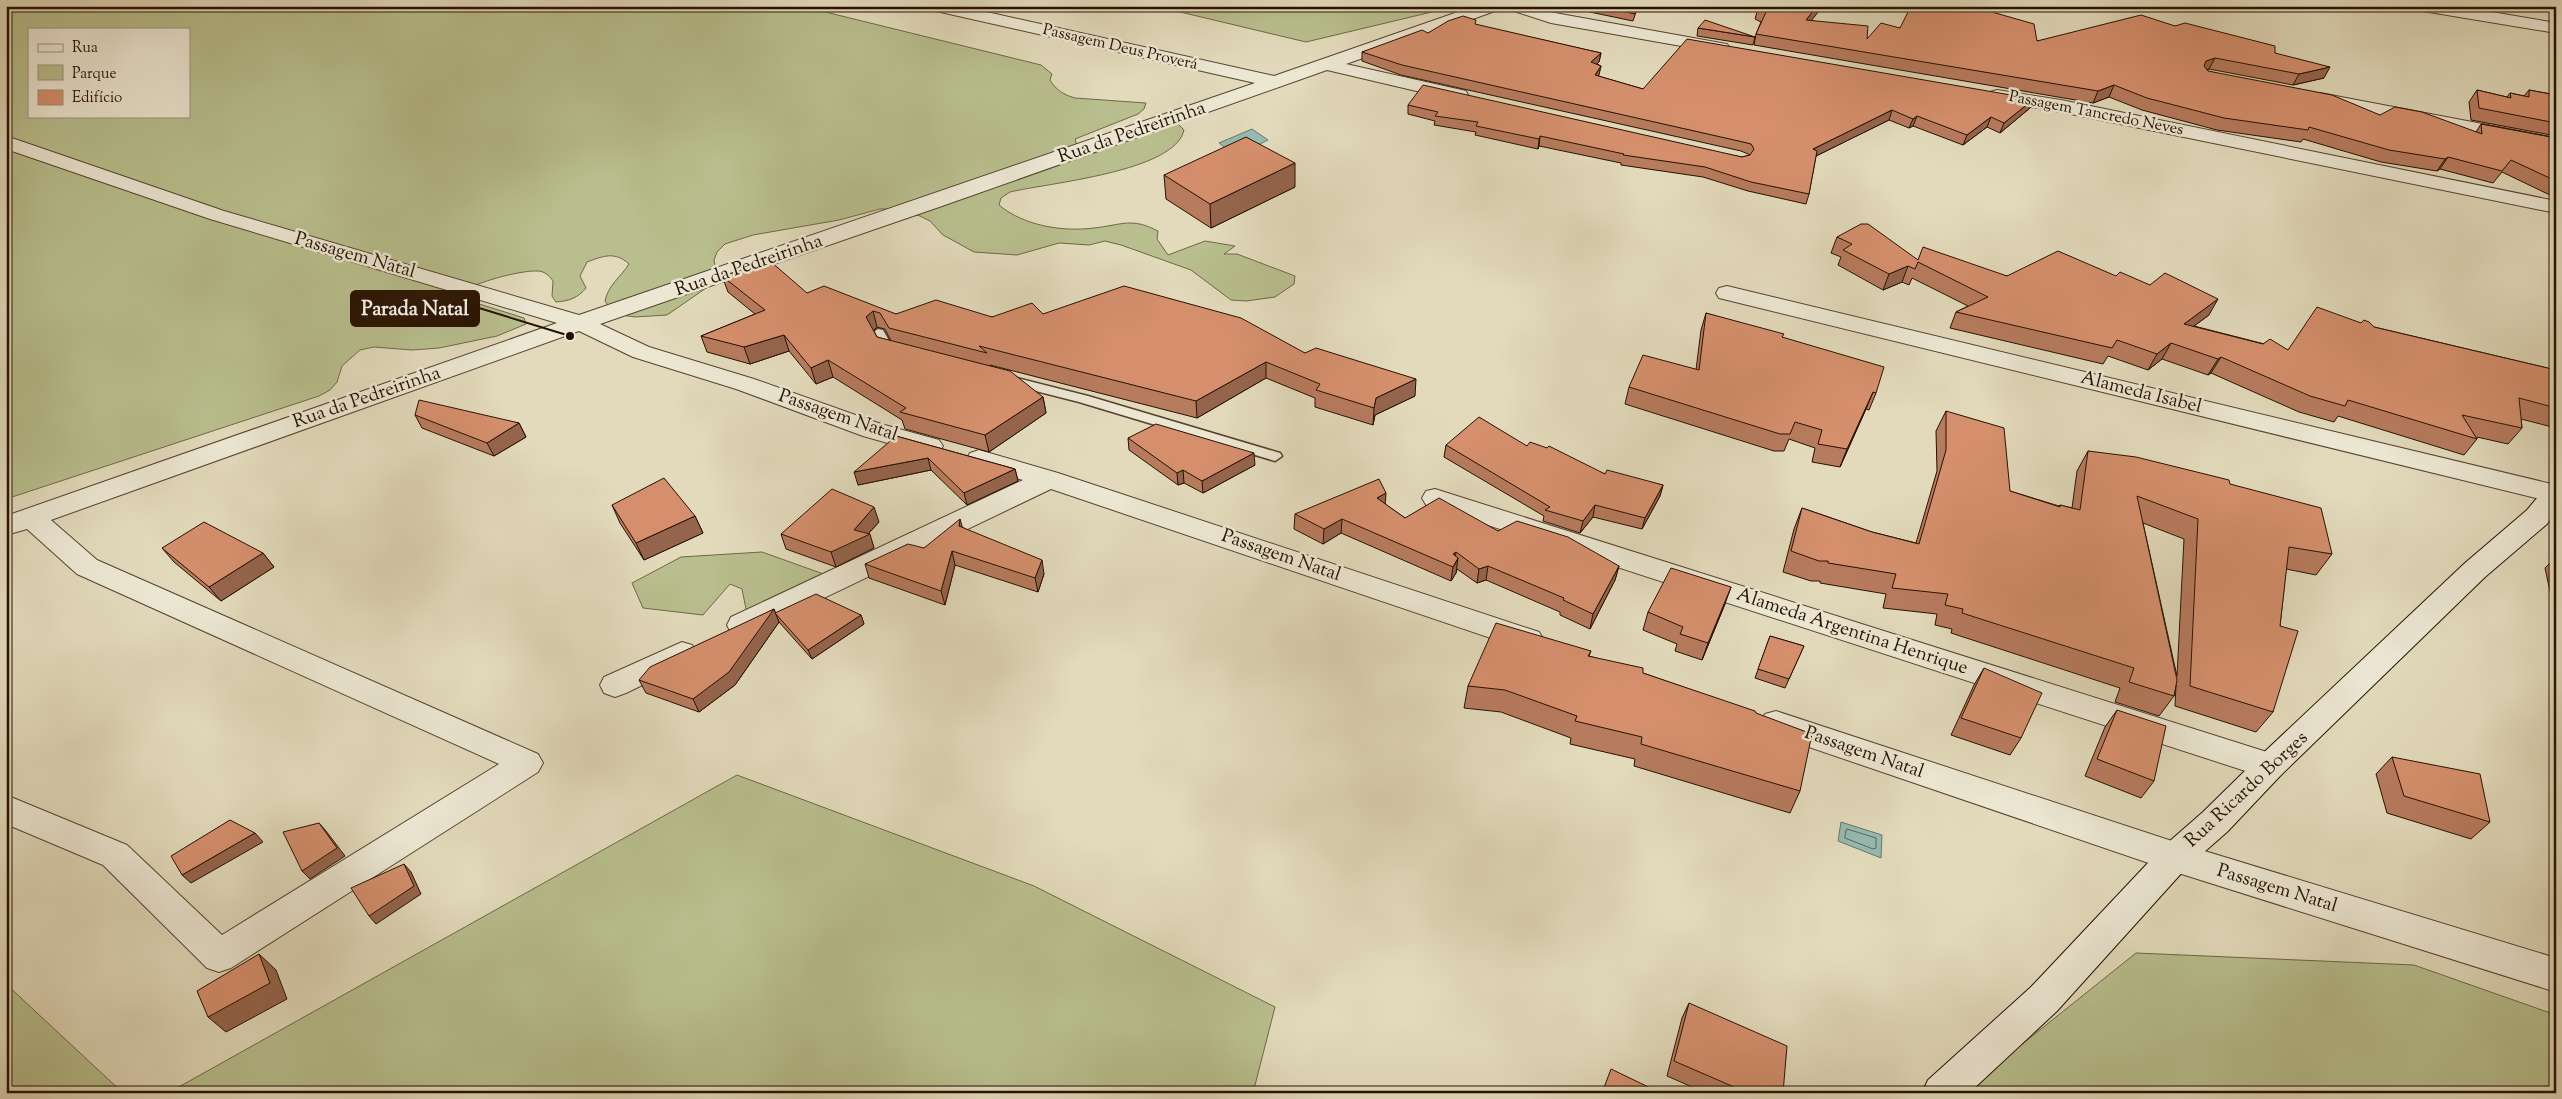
<svg xmlns="http://www.w3.org/2000/svg" width="2562" height="1099" font-family="'Sorts Mill Goudy',serif">
<style>
.green{fill:#b8be8d;stroke:#6f6846;fill-rule:evenodd}
.water{fill:#95bab1;stroke:#69766a}
.lines{fill:none;stroke-linecap:round;stroke-linejoin:round}
.shore{stroke:#5e6658;stroke-width:1}
.lane-casing{stroke:#55432f;stroke-width:3}
.street-casing{stroke:#55432f;stroke-width:2}
.secondary-casing{stroke:#261100;stroke-width:2}
.lane{fill:#ece7d3;fill-rule:evenodd}
.street{fill:#ece7d3;fill-rule:evenodd}
.secondary{fill:#ece7d3;fill-rule:evenodd}
.wall{fill:#b77b5e;stroke:#261100;fill-rule:evenodd}
.shaded-wall{fill:#95644c;stroke:#261100}
.building{fill:#d58f6d;stroke:#261100}
.labels{text-anchor:middle;dominant-baseline:central;stroke-width:5;stroke-linejoin:round;paint-order:stroke}
.far-street-label{font-size:16px;fill:#261100;stroke:#ece7d3}
.street-label{font-size:19px;fill:#261100;stroke:#ece7d3}
.leader{fill:none;stroke:#261100;stroke-width:2}
.callout-dot{fill:#261100;stroke:#ece7d3;stroke-width:2}
.callout{fill:#261100;stroke:#261100;stroke-width:2}
.callout-label{font-size:20px;text-anchor:middle;font-weight:bold;fill:#fff}
</style>
<rect width="100%" height="100%" fill="#e2dabb"/>
<filter id="stains"><feTurbulence type="fractalNoise" baseFrequency=".004" numOctaves="4"/><feColorMatrix values="0 0 0 0 .2 0 0 0 0 .09 0 0 0 0 .02 0 0 0 .5 -.17"/></filter>
<radialGradient id="worn" r=".72"><stop offset=".6" stop-color="#630" stop-opacity="0"/><stop offset="1" stop-color="#630" stop-opacity=".3"/></radialGradient>
<g class="green">
<path d="M6 6H801L1041 65 1052 74 1050 80C1056 90 1064 95 1075 98L1146 103 1144 109 1138 114 1075 139 1077 145 1168 121 1178 124 1184 130C1175 172 1047 183 1010 192L1001 198 999 205C1024 226 1063 232 1094 228 1122 225 1131 217 1158 231L1157 239 1168 255 1205 241 1235 246 1224 254H1237L1295 276 1294 284 1275 297 1246 301 1231 300 1191 270 1121 245 1105 241 1089 245 1059 243 1017 255 974 252 943 235 930 221 920 216 894 209H880L839 220 753 235 725 244 717 252 714 260 717 275 712 284 667 315 635 317 621 315 611 310 605 301C608 285 621 277 629 264 615 251 603 256 587 262L580 276 586 288C578 298 569 301 556 302L552 296 553 281C549 275 544 271 537 271 521 270 465 284 457 297L524 318 526 324 497 336 439 348 412 350 374 347 360 350 342 366 337 382 330 390 319 396 6 499ZM29 29H189V116H29Z"/>
<polygon points="1155,6 1457,6 1306,42"/>
<polygon points="762,552 832,577 747,614 742,589 730,584 703,615 643,608 632,583 681,557"/>
<polygon points="737,775 1034,886 1275,1007 1253,1093 168,1093"/>
<polygon points="2136,953 2414,965 2556,1015 2556,1093 1961,1093"/>
<polygon points="6,984 123,1093 6,1093"/>
</g>
<g class="water">
<polygon points="1252,129 1268,140 1236,156 1219,143"/>
<polygon points="1841,822 1882,835 1881,858 1838,841"/>
</g>
<g class="lines">
<polygon class="shore" points="1847,829 1876,838 1876,848 1873,849 1845,838"/>
<g class="lane-casing">
<g id="lane">
<polygon points="878,329 883,330 892,346 899,351 898,354 882,352 872,333"/>
<polygon points="1009,376 1088,396 1280,453 1282,456 1275,461 1079,402 1004,383 1002,380"/>
</g>
</g>
<g class="street-casing">
<g id="street">
<polygon points="928,6 960,6 1274,76 1475,6 1500,6 1498,10 1346,64 1466,91 1468,95 1466,99 1459,101 1327,70 942,206 600,324 649,347 754,379 881,424 939,440 943,446 939,452 930,455 863,436 736,389 633,357 579,331 51,520 97,560 538,754 543,763 538,772 231,968 219,972 207,968 103,865 6,824 6,795 127,845 222,935 499,764 77,574 27,529 6,535 6,516 557,323 210,219 6,149 6,136 224,211 579,315 1255,83 936,11"/>
<polygon points="1509,6 1534,6 1555,13 1721,43 1727,44 1730,48 1727,52 1721,53 1551,23 1511,10"/>
<polygon points="2415,6 2456,6 2556,23 2556,33 2423,11"/>
<polygon points="1997,90 2061,100 2556,201 2556,213 2061,112 1990,100 1988,96 1990,92"/>
<polygon points="2320,93 2556,138 2556,150 2313,103 2311,99 2313,95"/>
<polygon points="1727,286 2556,485 2556,503 1719,298 1716,293 1719,288"/>
<polygon points="979,450 1058,473 1539,632 1544,640 1539,648 1529,651 1051,489 751,633 741,636 731,633 727,625 731,617 1023,480 970,465 966,459 970,453"/>
<polygon points="1435,489 2270,753 2281,757 2286,766 2281,775 2270,779 1426,505 1422,498 1426,491"/>
<polygon points="682,642 692,645 697,653 692,661 626,693 615,697 604,693 600,685 604,677"/>
<polygon points="1776,711 2175,842 2556,958 2556,992 2175,872 1765,732 1761,723 1765,714"/>
</g>
</g>
<g class="secondary-casing">
<polygon id="secondary" points="2556,483 2556,511 2547,524 2485,577 2281,775 2227,832 2187,867 2057,1011 1969,1093 1922,1093 1928,1080 2031,987 2163,847 2203,812 2259,757 2465,563 2527,510 2547,486"/>
</g>
<use href="#lane" class="lane"/>
<use href="#street" class="street"/>
<use href="#secondary" class="secondary"/>
</g>
<g class="wall">
<polygon points="1561,6 1638,6 1633,21"/>
<polygon points="1823,6 1811,20 1867,39 1900,28 2037,41 2175,26 2275,53 2324,78 2293,85 2209,69 2207,70 2208,71 2380,115 2476,132 2481,124 2556,138 2556,193 2552,196 2502,172 2493,183 2440,169 2437,171 2381,162 2303,139 2301,142 2217,130 2142,110 2109,97 2093,103 1754,45 1756,34 1761,22 1755,19 1758,8"/>
<polygon points="1476,25 1601,53 1599,62 1597,64 1601,66 1598,76 1643,89 2034,99 2030,108 2000,133 1987,127 1963,145 1913,126 1909,128 1889,120 1816,156 1809,194 1806,204 1748,191 1703,177 1621,165 1621,163 1539,146 1538,149 1475,135 1476,132 1434,125 1435,121 1408,114 1408,105 1742,157 1750,155 1748,154 1741,151 1401,75 1362,61 1362,52 1428,33"/>
<polygon points="1698,28 1755,37 1753,45 1697,36"/>
<polygon points="2477,90 2507,97 2510,93 2524,96 2529,90 2556,95 2556,136 2471,120 2469,102"/>
<polygon points="1164,175 1295,187 1211,228 1166,199"/>
<polygon points="1837,237 1918,260 2007,276 2209,315 2194,326 2288,350 2374,327 2556,370 2556,428 2521,419 2522,428 2508,444 2477,437 2477,439 2464,455 2338,416 2334,422 2299,412 2211,373 2208,375 2162,359 2148,370 2108,356 2103,364 1950,328 1956,312 1968,306 1912,278 1909,285 1902,282 1883,290 1838,265 1841,257 1831,253"/>
<path d="M722 276 807 293 896 314 992 317 1043 314 1305 353 1415 396 1375 415 1373 425 1315 407V398L1266 378 1197 418 990 365V366L1043 397 1046 413 989 452 905 429 902 420 833 377 816 384 789 351 750 364 707 352 701 336 755 314 728 292ZM877 327 885 329 891 341 877 337 874 331Z"/>
<polygon points="1706,313 1782,338 1876,393 1869,410 1866,409 1840,467 1812,462 1815,448 1789,439 1784,451 1774,451 1625,404 1629,387 1696,370 1701,330"/>
<path d="M1946 411 2010 491 2059 506 2060 505 2072 508 2077 471 2088 451 2230 484 2332 554 2316 575 2286 569 2280 626 2273 712 2256 732 2175 706 2176 685 2174 696 2159 716 2115 702 2120 688 1951 633 1952 629 1935 625 1937 614 1883 608 1886 594 1820 583V581H1811L1783 572 1794 529 1802 508 1872 532 1916 543 1937 471 1936 431ZM2143 523 2184 539 2177 676Z"/>
<polygon points="415,415 519,423 526,437 494,456 422,428"/>
<polygon points="896,436 1015,469 1018,481 967,505 931,470 858,485"/>
<polygon points="1128,438 1255,465 1203,493 1184,483 1178,485 1129,450"/>
<polygon points="1446,445 1527,446 1605,474 1663,485 1660,496 1642,529 1593,517 1580,533 1543,521 1544,516 1444,457"/>
<polygon points="1385,504 1405,518 1498,531 1619,566 1615,580 1590,629 1560,615 1560,612 1486,580 1477,583 1457,569 1456,573 1451,581 1341,533 1323,544 1294,529 1295,514"/>
<polygon points="612,505 695,516 703,533 644,560 620,523"/>
<polygon points="879,522 869,533 874,548 836,567 786,549 781,534"/>
<polygon points="962,527 1044,574 1038,592 955,565 945,605 869,578 865,564 924,548"/>
<polygon points="162,548 263,553 274,567 221,601 174,562"/>
<polygon points="2556,557 2556,606 2553,605 2545,568"/>
<polygon points="1725,604 1702,660 1675,651 1677,644 1643,630 1648,612"/>
<polygon points="774,609 779,622 735,685 699,712 646,693 639,680"/>
<polygon points="775,613 861,615 864,624 812,659 779,622"/>
<polygon points="1770,636 1804,646 1785,688 1755,678"/>
<polygon points="1591,651 1589,656 1643,673 1756,713 1800,791 1790,813 1634,766 1635,759 1570,744 1571,738 1501,712 1464,708 1468,686"/>
<polygon points="1984,668 2021,738 2010,755 1951,735 1974,685"/>
<polygon points="2117,710 2154,781 2141,798 2085,776 2105,727"/>
<polygon points="2392,757 2490,822 2471,839 2387,813 2376,774"/>
<polygon points="1689,1003 1783,1093 1706,1093 1667,1076 1682,1018"/>
</g>
<g class="shaded-wall">
<polygon points="1817,6 1823,6 1803,31 1806,20"/>
<polygon points="1601,53 1599,62 1589,71 1591,62"/>
<polygon points="2215,58 2209,69 2200,72 2206,61"/>
<polygon points="1601,66 1599,75 1593,84 1595,75"/>
<polygon points="2330,67 2324,78 2293,85 2299,74"/>
<polygon points="2114,85 2109,97 2093,103 2098,91"/>
<polygon points="2034,99 2030,108 2000,133 2004,123"/>
<polygon points="1892,110 1889,120 1810,159 1813,149"/>
<polygon points="1917,116 1913,126 1909,128 1913,119"/>
<polygon points="1991,117 1987,127 1963,145 1967,135"/>
<polygon points="1540,136 1539,146 1538,149 1539,139"/>
<polygon points="2448,157 2440,169 2437,171 2445,159"/>
<polygon points="1295,163 1295,187 1211,228 1210,204"/>
<polygon points="1908,266 1902,282 1883,290 1889,274"/>
<polygon points="2218,299 2209,315 2175,340 2184,324"/>
<polygon points="873,311 877,327 870,334 866,317"/>
<polygon points="784,335 789,351 750,364 744,347"/>
<polygon points="2171,343 2162,359 2148,370 2157,354"/>
<polygon points="2221,357 2211,373 2208,375 2218,359"/>
<polygon points="828,360 833,377 816,384 811,368"/>
<polygon points="1266,362 1266,378 1197,418 1196,401"/>
<polygon points="1416,379 1415,396 1375,415 1373,425 1374,408 1376,398"/>
<polygon points="1873,392 1866,409 1840,467 1847,449"/>
<polygon points="1043,397 1046,413 989,452 985,435"/>
<polygon points="519,423 526,437 494,456 487,443"/>
<polygon points="1254,453 1255,465 1203,493 1202,481"/>
<polygon points="928,458 931,470 858,485 854,472"/>
<polygon points="1015,469 1018,481 967,505 964,493"/>
<polygon points="1183,470 1184,483 1178,485 1177,473"/>
<polygon points="1663,485 1660,496 1642,529 1645,518"/>
<polygon points="1386,493 1385,507 1377,498"/>
<polygon points="1595,505 1593,517 1580,533 1583,521"/>
<polygon points="874,507 879,522 867,535 870,534 874,548 836,567 831,552 854,530"/>
<polygon points="695,516 703,533 644,560 636,543"/>
<polygon points="960,519 964,533 959,526"/>
<polygon points="1342,519 1341,533 1323,544 1324,529"/>
<polygon points="952,551 955,565 945,605 941,591"/>
<polygon points="1456,552 1454,566 1458,558 1456,573 1451,581 1453,567 1453,554"/>
<polygon points="263,553 274,567 221,601 209,587"/>
<polygon points="1042,560 1044,574 1038,592 1035,578"/>
<polygon points="1488,566 1486,580 1477,583 1479,569"/>
<polygon points="1619,566 1615,580 1590,629 1593,614"/>
<polygon points="1731,587 1725,604 1702,660 1708,643"/>
<polygon points="774,609 779,622 735,685 699,712 693,699"/>
<polygon points="861,615 864,624 812,659 808,650"/>
<polygon points="319,823 326,831 345,856 310,879 302,871"/>
<polygon points="255,833 263,842 191,883 182,875"/>
<polygon points="404,864 411,872 421,894 376,924 369,916"/>
<polygon points="259,954 276,970 287,999 226,1032 208,1017"/>
</g>
<g class="building">
<polygon points="1599,6 1637,6 1635,14"/>
<polygon points="1759,6 1817,6 1806,20 1868,26 1867,39 1881,23 1900,28 1911,6 1971,6 2034,24 2037,41 2141,15 2175,26 2185,23 2275,46 2275,53 2330,67 2299,74 2215,58 2206,61 2204,66 2208,71 2332,95 2380,115 2395,107 2422,112 2482,134 2481,124 2556,138 2556,181 2511,160 2502,171 2448,157 2445,159 2389,150 2309,127 2308,130 2224,118 2147,98 2114,85 2098,91 1756,34 1766,12 1758,8"/>
<polygon points="1463,16 1476,20 1475,24 1601,53 1591,62 1601,66 1595,75 1643,89 1687,39 2034,99 2004,123 1991,117 1967,135 1917,116 1913,119 1892,110 1813,149 1817,151 1809,194 1751,182 1705,167 1623,155 1624,154 1540,136 1539,139 1476,126 1478,122 1435,116 1438,112 1408,105 1423,85 1742,157 1750,155 1754,149 1751,144 1743,142 1402,65 1362,52 1422,30 1428,33 1448,21"/>
<polygon points="1705,20 1755,37 1698,28"/>
<polygon points="2477,90 2511,98 2510,93 2529,97 2529,90 2556,95 2556,123 2479,108"/>
<polygon points="1246,137 1295,163 1210,204 1164,175"/>
<polygon points="1861,224 1868,224 1918,260 1923,247 2007,276 2058,251 2116,276 2120,272 2150,285 2165,273 2218,299 2184,324 2263,344 2270,339 2288,350 2317,307 2361,323 2364,320 2369,322 2374,327 2556,370 2556,408 2519,398 2522,428 2462,415 2477,439 2348,400 2345,406 2310,396 2221,357 2218,359 2171,343 2157,354 2117,340 2112,348 1956,312 1988,297 1918,262 1915,269 1908,266 1889,274 1843,250 1852,244 1837,237"/>
<polygon points="770,261 807,293 824,286 896,314 936,300 992,317 1032,303 1043,314 1124,286 1241,318 1305,353 1316,348 1416,379 1376,398 1374,408 1316,390 1320,384 1266,362 1196,401 979,346 987,353 889,328 880,313 873,311 866,317 877,337 1010,371 1043,397 985,435 900,412 906,408 828,360 811,368 784,335 744,347 701,336 765,310 722,276"/>
<polygon points="1706,313 1784,334 1782,337 1884,367 1876,393 1873,392 1847,449 1818,444 1822,430 1795,422 1790,434 1780,434 1629,387 1643,355 1699,370"/>
<polygon points="419,400 519,423 487,443 415,415"/>
<polygon points="1946,411 2004,428 2010,491 2060,507 2060,505 2080,510 2088,451 2136,457 2229,480 2230,484 2321,508 2332,554 2289,547 2280,626 2298,631 2273,712 2190,686 2198,519 2137,496 2177,680 2174,696 2129,682 2134,668 1962,613 1963,609 1945,605 1948,594 1892,588 1896,574 1828,563 1828,561 1819,561 1791,551 1802,508 1872,532 1919,544 1946,450"/>
<polygon points="1479,417 1527,446 1530,442 1547,448 1549,446 1605,474 1607,470 1663,485 1645,518 1595,505 1583,521 1545,510 1550,507 1446,445"/>
<polygon points="1156,424 1254,453 1202,481 1183,470 1177,473 1128,438"/>
<polygon points="896,436 1015,469 964,493 928,458 854,472"/>
<polygon points="664,478 695,516 636,543 612,505"/>
<polygon points="1379,479 1386,493 1377,498 1405,518 1439,498 1498,531 1517,521 1568,537 1619,566 1593,614 1563,600 1564,598 1488,566 1479,569 1456,552 1453,554 1458,558 1453,567 1342,519 1324,529 1295,514"/>
<polygon points="832,489 874,507 854,530 870,534 831,552 781,534"/>
<polygon points="960,519 959,526 1042,560 1035,578 952,551 941,591 865,564 908,544 924,548"/>
<polygon points="204,522 263,553 209,587 162,548"/>
<polygon points="1671,568 1731,587 1708,643 1680,634 1683,627 1648,612"/>
<polygon points="816,594 861,615 808,650 775,613"/>
<polygon points="774,609 729,672 693,699 639,680 650,667"/>
<polygon points="1496,623 1591,651 1588,656 1643,668 1643,673 1755,711 1756,713 1812,734 1800,791 1641,744 1642,737 1575,721 1577,716 1505,690 1468,686"/>
<polygon points="1770,636 1804,646 1789,679 1758,669"/>
<polygon points="1984,668 2042,693 2021,738 1961,718"/>
<polygon points="2117,710 2166,726 2154,781 2097,759"/>
<polygon points="2392,757 2480,774 2490,822 2404,796"/>
<polygon points="230,820 255,833 182,875 171,856"/>
<polygon points="319,823 337,848 302,871 283,832"/>
<polygon points="404,864 414,886 369,916 351,888"/>
<polygon points="259,954 270,983 208,1017 197,991"/>
<polygon points="1689,1003 1787,1046 1783,1093 1748,1093 1674,1061"/>
<polygon points="1611,1069 1661,1093 1602,1093"/>
</g>
<g class="labels">
<g class="far-street-label">
<text transform="translate(1120 48) rotate(13)">Passagem Deus Proverá</text>
<text transform="translate(2096 114) rotate(11)">Passagem Tancredo Neves</text>
</g>
<g class="street-label">
<text transform="translate(1132 133) rotate(-19)">Rua da Pedreirinha</text>
<text transform="translate(355 256) rotate(16)">Passagem Natal</text>
<text transform="translate(749 266) rotate(-19)">Rua da Pedreirinha</text>
<text transform="translate(2141 393) rotate(14)">Alameda Isabel</text>
<text transform="translate(367 398) rotate(-19)">Rua da Pedreirinha</text>
<text transform="translate(838 416) rotate(19)">Passagem Natal</text>
<text transform="translate(1281 556) rotate(19)">Passagem Natal</text>
<text transform="translate(1852 632) rotate(18)">Alameda Argentina Henrique</text>
<text transform="translate(1864 753) rotate(19)">Passagem Natal</text>
<text transform="translate(2247 790) rotate(-43)">Rua Ricardo Borges</text>
<text transform="translate(2277 889) rotate(17)">Passagem Natal</text>
</g>
</g>
<path class="leader" d="M570 336L479 308"/>
<circle class="callout-dot" cx="570" cy="336" r="5"/>
<rect class="callout" x="351" y="291" width="128" height="35" rx="5"/>
<g class="callout-label">
<text x="415" y="315">Parada Natal</text>
</g>
<rect width="2562" height="1099" fill="none" stroke="#e2dabb" stroke-width="25"/>
<rect x="8" y="8" width="2547" height="1084" fill="none" stroke="#261100" stroke-width="2.5"/>
<rect x="12" y="12" width="2537" height="1074" fill="none" stroke="#261100"/>
<rect x="28" y="28" width="162" height="90" fill="#ece7d3" stroke="#9d917f"/>
<rect x="38" y="44" width="25" height="8" fill="#ece7d3" stroke="#9d917f"/>
<text x="72" y="52" font-size="15" fill="#261100">Rua</text>
<rect x="38" y="65" width="25" height="15" fill="#b8be8d" stroke="#9d917f"/>
<text x="72" y="78" font-size="15" fill="#261100">Parque</text>
<rect x="38" y="90" width="25" height="15" fill="#d58f6d" stroke="#9d917f"/>
<text x="72" y="102" font-size="15" fill="#261100">Edifício</text>
<rect width="100%" height="100%" filter="url(#stains)"/>
<rect width="100%" height="100%" fill="url(#worn)"/>
</svg>
